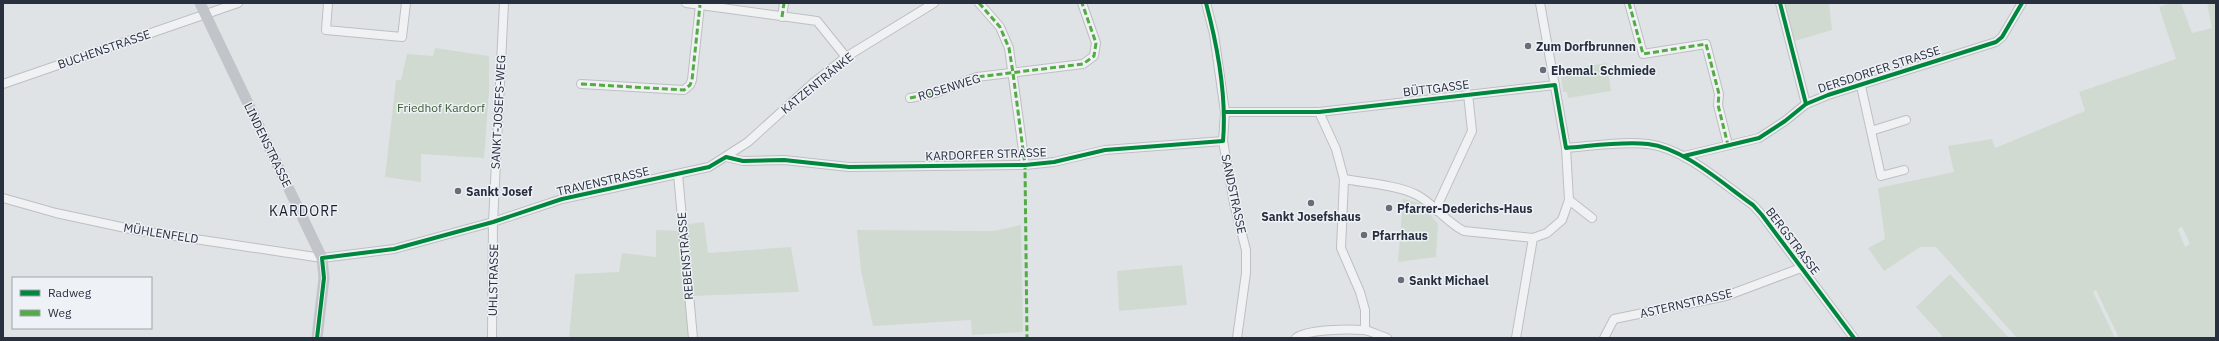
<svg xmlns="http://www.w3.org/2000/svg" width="2219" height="341" font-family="'IBM Plex Sans',sans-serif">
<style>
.green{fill:#d0dad1;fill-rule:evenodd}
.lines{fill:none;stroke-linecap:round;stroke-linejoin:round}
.street-casing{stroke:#bdbfc3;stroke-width:10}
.street{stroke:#f0f1f2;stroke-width:8}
.secondary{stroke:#c1c4c8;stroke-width:11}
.quiet{stroke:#53ab46;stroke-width:3;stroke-dasharray:6 3;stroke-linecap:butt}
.cycleway-casing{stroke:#eef1f5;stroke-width:6}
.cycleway{stroke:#00873e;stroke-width:4}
.poi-dot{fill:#686e79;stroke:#eef1f5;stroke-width:1.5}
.labels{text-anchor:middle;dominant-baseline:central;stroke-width:3;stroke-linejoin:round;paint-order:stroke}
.poi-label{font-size:12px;font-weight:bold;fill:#282f3f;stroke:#eef1f5;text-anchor:start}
.street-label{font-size:12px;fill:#282f3f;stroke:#eef1f5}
.park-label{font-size:12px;fill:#3a5a35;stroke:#eef1f5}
.quarter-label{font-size:14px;letter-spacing:1px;fill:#1a202f;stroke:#eef1f5}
</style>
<rect width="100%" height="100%" fill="#e0e3e6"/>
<g class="green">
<polygon points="1785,3 1829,3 1832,30 1795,41"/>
<path d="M2170 3H2181L2192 33 2212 28 2207 3H2216V338H2119L2096 290 2093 292 2115 338H2017L1936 247H1920L1884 271 1868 248 1885 239 1878 188 1954 172 1948 146 1992 139 1995 148 2085 111 2079 92 2176 59 2159 7ZM2182 227 2190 244 2185 247 2178 229Z"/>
<polygon points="435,48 489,56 489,91 484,158 421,154 421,182 385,177 396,80 401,80 407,54 433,56"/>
<polygon points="1607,63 1611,91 1568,98 1567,92 1563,92 1561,74 1564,74 1563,70"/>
<polygon points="1403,199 1420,203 1438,224 1436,257 1398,262"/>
<polygon points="704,222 708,253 791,247 799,292 691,296 685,294 689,338 569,338 575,274 619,272 622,253 656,257 656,230 680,231 689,224"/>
<polygon points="1021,225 1023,332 972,335 971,320 873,326 861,271 857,230 994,231"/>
<polygon points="1182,265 1187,305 1119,311 1117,271"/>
<polygon points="1950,274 2009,338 1944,338 1916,307"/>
</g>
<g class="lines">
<g class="street-casing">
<g id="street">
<polyline points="328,3 326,30 402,37 406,3"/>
<polyline points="686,3 817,21 846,57"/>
<polyline points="979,3 1000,27 1009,48 1025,165"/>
<polyline points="1206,3 1214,34 1225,112 1223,141 1234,203 1246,250 1246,273 1237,338"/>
<polyline points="1629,3 1643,54 1706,44 1719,94 1718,105 1728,145"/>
<polyline points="1780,3 1806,104"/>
<polyline points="782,17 784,3"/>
<polyline points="3,84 238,3"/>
<polyline points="581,84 684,90 690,85 692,80 700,5"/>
<polyline points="1861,86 1881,176 1904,170"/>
<polyline points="910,98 935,93 977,77 1083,64 1094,56 1096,43 1082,3"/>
<polyline points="1225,112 1319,112 1555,85"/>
<polyline points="1319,112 1336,149 1344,179 1341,248 1360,292 1365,310 1365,330"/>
<polyline points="1871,131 1906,120"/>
<path d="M1566 148C1592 146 1622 141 1648 144 1684 148 1723 184 1753 205L1762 215 1854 338"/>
<polyline points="1684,156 1759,138 1785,121 1806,104 1828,95 1996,42 2002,37 2022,3"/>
<polyline points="726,157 743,161 784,160 849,167 1025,165 1054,162 1105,150 1223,141"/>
<polyline points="678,174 693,338"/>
<path d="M1344 179C1365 183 1398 185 1417 195 1434 204 1446 222 1464 231L1533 238"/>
<polyline points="3,198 56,213 135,230 322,258 394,249 493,222 562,199 709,167 748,142 812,84 846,57 934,3"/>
<polyline points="1569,200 1592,218"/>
<polyline points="1437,211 1439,202 1472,131 1468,94"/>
<polyline points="492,338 493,222 504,3"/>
<path d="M1296 338C1308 329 1348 329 1364 330 1371 331 1380 336 1387 338"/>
<polyline points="1516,338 1533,238 1547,233 1562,220 1569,200 1566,148 1540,3"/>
<polyline points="1604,338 1614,319 1726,296 1801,268"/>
</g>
</g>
<use href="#street" class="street"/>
<polyline class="secondary" points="200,3 322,258 324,278 317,338"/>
<g class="quiet">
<polyline points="979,3 1000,27 1009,48 1013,73 1025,165 1027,338"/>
<polyline points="1629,3 1643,54 1706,44 1719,94 1718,105 1728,145"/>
<polyline points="782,17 784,3"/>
<polyline points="581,84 684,90 690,85 692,80 700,5"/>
<polyline points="910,98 935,93 977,77 1083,64 1094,56 1096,43 1082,3"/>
</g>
<g class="cycleway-casing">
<g id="cycleway">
<polyline points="1780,3 1806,104"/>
<path d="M1225 112H1319L1555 85 1566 148C1592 146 1622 141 1648 144 1684 148 1723 184 1753 205L1762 215 1854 338"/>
<polyline points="1684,156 1759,138 1785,121 1806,104 1828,95 1996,42 2002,37 2022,3"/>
<path d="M317 338 324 278 322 258 394 249 493 222 562 199 709 167 726 157 743 161 784 160 849 167 1025 165 1054 162 1105 150 1223 141C1227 95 1218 48 1206 3"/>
</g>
</g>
<use href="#cycleway" class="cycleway"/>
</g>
<g class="poi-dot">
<circle cx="1528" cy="46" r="4"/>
<circle cx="1543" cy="70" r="4"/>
<circle cx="458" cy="191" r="4"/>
<circle cx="1311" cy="203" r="4"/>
<circle cx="1389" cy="208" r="4"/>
<circle cx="1364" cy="235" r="4"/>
<circle cx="1401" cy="280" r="4"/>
</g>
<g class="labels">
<g class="poi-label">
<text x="1536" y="46">Zum Dorfbrunnen</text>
<text x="1551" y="70">Ehemal. Schmiede</text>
<text x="466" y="191">Sankt Josef</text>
<text x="1397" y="208">Pfarrer-Dederichs-Haus</text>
<text x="1311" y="216" text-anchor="middle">Sankt Josefshaus</text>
<text x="1372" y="235">Pfarrhaus</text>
<text x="1409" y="280">Sankt Michael</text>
</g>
<g class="street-label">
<text transform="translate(104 49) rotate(-19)">BUCHENSTRASSE</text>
<text transform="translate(1879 69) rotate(-18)">DERSDORFER STRASSE</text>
<text transform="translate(817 83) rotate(-39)">KATZENTRÄNKE</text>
<text transform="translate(949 87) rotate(-17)">ROSENWEG</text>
<text transform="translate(1436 88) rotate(-7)">BÜTTGASSE</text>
<text transform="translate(498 112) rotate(-87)">SANKT-JOSEFS-WEG</text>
<text transform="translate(268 145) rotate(64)">LINDENSTRASSE</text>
<text transform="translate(986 154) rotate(-2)">KARDORFER STRASSE</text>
<text transform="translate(603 181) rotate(-13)">TRAVENSTRASSE</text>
<text transform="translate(1234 194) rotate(78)">SANDSTRASSE</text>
<text transform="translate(161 233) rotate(9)">MÜHLENFELD</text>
<text transform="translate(1793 241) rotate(53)">BERGSTRASSE</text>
<text transform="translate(685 256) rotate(-95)">REBENSTRASSE</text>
<text transform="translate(493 280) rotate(-89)">UHLSTRASSE</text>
<text transform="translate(1686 303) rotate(-13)">ASTERNSTRASSE</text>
</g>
<g class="park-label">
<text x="441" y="107">Friedhof Kardorf</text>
</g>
<g class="quarter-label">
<text x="304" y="211">KARDORF</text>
</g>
</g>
<rect width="2219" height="341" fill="none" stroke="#282f3f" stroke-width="8"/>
<rect x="12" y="277" width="140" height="52" fill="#eef1f5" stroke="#9fa3ac"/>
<rect x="20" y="290" width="20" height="6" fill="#00873e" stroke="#9fa3ac"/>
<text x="48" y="297" font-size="12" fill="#282f3f">Radweg</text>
<rect x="20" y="310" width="20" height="6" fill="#53ab46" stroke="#9fa3ac"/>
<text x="48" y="317" font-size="12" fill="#282f3f">Weg</text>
</svg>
